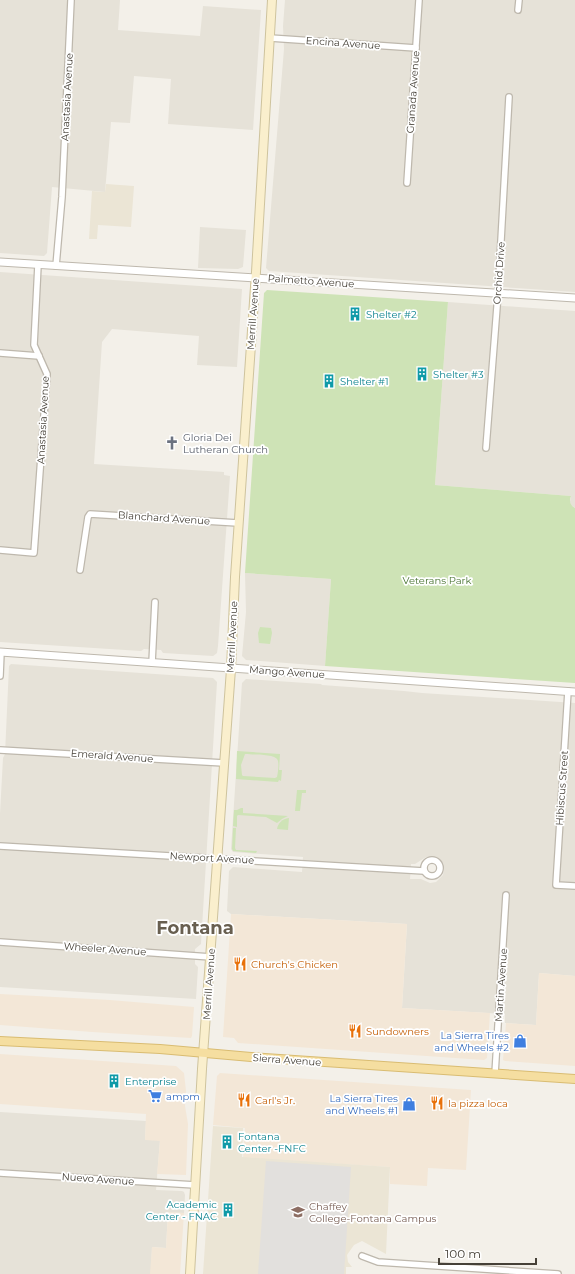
<svg xmlns="http://www.w3.org/2000/svg" width="575" height="1274" font-family="Montserrat,sans-serif">
<style>
.residential{fill:#e6e2d8;fill-rule:evenodd}
.commercial{fill:#f3e7d7}
.education{fill:#ebe5d5}
.green{fill:#cee3b6;fill-rule:evenodd}
.parking{fill:#e2e0dd}
.lines{fill:none;stroke-linecap:round;stroke-linejoin:round}
.minor-casing{stroke:#beb8ad;stroke-width:8}
.tertiary-casing{stroke:#beb8ad;stroke-width:9}
.secondary-casing{stroke:#cec39d;stroke-width:10}
.primary-casing{stroke:#d9bc72;stroke-width:10}
.minor{stroke:#fff;stroke-width:5.5}
.tertiary{stroke:#fff;stroke-width:7}
.secondary{stroke:#faefcd;stroke-width:8}
.primary{stroke:#f5dea0;stroke-width:8}
.labels{text-anchor:middle;dominant-baseline:central;stroke-width:3.5;stroke-linejoin:round;paint-order:stroke}
.street-label{font-size:10px;fill:#464138;stroke:#fff}
.culture-label{font-size:10px;fill:#0d838f;stroke:#fff;text-anchor:start}
.worship-label{font-size:10px;fill:#5b616d;stroke:#fff;text-anchor:start}
.park-label{font-size:10px;fill:#487331;stroke:#fff}
.food-label{font-size:10px;fill:#c56008;stroke:#fff;text-anchor:start}
.shop-label{font-size:10px;fill:#366cbe;stroke:#fff;text-anchor:end}
.education-label{font-size:10px;fill:#785e54;stroke:#fff;text-anchor:start}
.town-label{font-size:18px;font-weight:bold;fill:#685f50;stroke:#fff}
</style>
<rect width="100%" height="100%" fill="#f3f0e9"/>
<g class="residential">
<polygon points="0,0 120,0 118,30 200,36 203,6 261,10 253,130 168,124 171,79 134,76 130,123 111,122 105,192 52,187 47,253 44,256 0,253"/>
<polygon points="285,0 575,0 575,292 269,271 266,268 284,49 283,26"/>
<polygon points="200,227 246,230 243,267 238,269 198,268"/>
<polygon points="0,272 242,289 237,367 197,365 199,336 112,329 102,342 94,464 224,472 224,475 230,476 218,646 217,653 213,656 163,653 161,650 144,649 141,651 0,642"/>
<polygon points="448,302 575,311 575,508 571,505 570,502 571,496 435,485"/>
<polygon points="245,573 331,579 325,666 246,660 242,656 246,612"/>
<polygon points="11,664 213,678 217,682 201,944 195,949 195,964 198,967 196,999 0,987 0,814 3,758 5,754 9,666"/>
<path d="M246 679 321 684 322 685 404 691 422 693 575 703V976L539 973 536 1025 505 1023V1014L402 1008 407 924 231 914 227 911 229 871 233 867 302 872 303 857 233 852 231 849 242 683ZM426 857H433L438 858 443 863 444 869 443 875 436 882 430 883 421 879H410L411 864H415Z"/>
<polygon points="0,1112 146,1121 145,1140 160,1140 156,1190 182,1191 184,1192 185,1195 184,1213 168,1212 166,1248 152,1247 151,1274 156,1274 0,1274"/>
</g>
<g class="commercial">
<polygon points="231,914 407,924 402,1008 490,1013 487,1058 484,1060 238,1043 234,1038 223,1037"/>
<polygon points="539,973 575,976 575,1066 505,1061 503,1060 506,1023 536,1025"/>
<polygon points="0,994 110,1000 194,1007 192,1036 191,1038 92,1032 0,1025"/>
<polygon points="0,1054 176,1066 184,1073 186,1091 185,1106 188,1124 186,1175 157,1174 160,1141 145,1140 146,1114 0,1104"/>
<polygon points="220,1073 471,1090 466,1170 428,1168 427,1186 390,1184 390,1167 243,1158 245,1128 213,1125 217,1076"/>
<polygon points="168,1212 184,1213 180,1274 150,1274 152,1247 166,1248"/>
</g>
<g class="education">
<polygon points="106,184 134,186 131,227 98,225 97,239 89,239 92,191 105,192"/>
<polygon points="213,1126 243,1128 242,1157 390,1167 386,1254 362,1241 354,1245 347,1255 348,1262 352,1267 346,1267 346,1274 203,1274"/>
</g>
<g class="green">
<path d="M267 290 448 302 435 485 571 496C569 501 570 505 575 508V683L325 666 331 579 245 573 264 293Z"/>
<polygon points="260,627 271,628 272,633 270,644 259,643 258,633"/>
<path d="M237 751 280 754 279 770H282L281 781 279 780 278 782 236 779ZM245 754C252 755 277 753 278 761 279 765 278 772 277 777L275 778 243 776 242 775 241 765Z"/>
<polygon points="297,790 306,790 306,793 302,793 300,811 295,811"/>
<polygon points="241,808 243,808 243,813 288,816 282,819 277,823 266,817 238,815 237,816 237,827 233,826 234,810 237,810"/>
<path d="M289 818 288 830 277 829C278 823 282 819 289 818Z"/>
<polygon points="233,828 236,828 235,848 236,850 257,851 256,853 233,851 232,849"/>
</g>
<polygon class="parking" points="266,1161 351,1167 344,1274 258,1274"/>
<g class="lines">
<g class="minor-casing">
<g id="minor">
<polyline points="518,10 519,0"/>
<polyline points="270,38 416,48"/>
<polyline points="407,183 419,0"/>
<polyline points="56,266 62,197 71,0"/>
<polyline points="0,353 39,356"/>
<polyline points="486,448 498,294 509,97"/>
<polyline points="0,550 34,553 47,374 34,345 38,265"/>
<polyline points="80,570 88,517 90,514 238,523"/>
<polyline points="152,663 155,602"/>
<polyline points="0,676 1,652"/>
<polyline points="568,691 556,885 575,886"/>
<polyline points="0,750 224,763"/>
<polyline points="0,846 424,871"/>
<circle cx="432" cy="868" r="8"/>
<polyline points="0,942 211,957"/>
<polyline points="495,1074 506,895"/>
<polyline points="0,1173 195,1185"/>
<polyline points="362,1256 378,1262 558,1274"/>
</g>
</g>
<g class="tertiary-casing">
<g id="tertiary">
<polyline points="0,262 575,298"/>
<polyline points="0,652 575,692"/>
</g>
</g>
<g class="secondary-casing">
<polyline id="secondary" points="190,1274 202,1069 231,669 235,577 256,272 272,0"/>
</g>
<g class="primary-casing">
<polyline id="primary" points="0,1041 160,1049 251,1057 575,1079"/>
</g>
<use href="#minor" class="minor"/>
<use href="#tertiary" class="tertiary"/>
<use href="#secondary" class="secondary"/>
<use href="#primary" class="primary"/>
</g>
<defs>
<g id="building-bare" transform="scale(1.08)"><path d="M-4-6H4V6H1V3H-1V6H-4ZM-2.5-4.3h1.7v1.8h-1.7ZM.8-4.3h1.7v1.8H.8ZM-2.5-1h1.7V.8h-1.7ZM.8-1h1.7V.8H.8Z" fill="#0f9aa8" stroke="#fff" stroke-width="2.5" paint-order="stroke"/></g>
<g id="church-bare" transform="scale(1.08)"><path d="M-1.2-6h2.4v3.5h3.3v2.4h-3.3V6h-2.4V-.1h-3.3v-2.4h3.3Z" fill="#6b7280" stroke="#fff" stroke-width="2.5" paint-order="stroke"/></g>
<g id="restaurant-bare" transform="scale(1.08)"><path d="M-5-6h1v4h1v-4h1v4h1v-4h1v5L-1.5 .5V6h-2V.5L-5-1ZM5-6V6H3V1.5H1.5Q1.5-4 5-6Z" fill="#e8710a" stroke="#fff" stroke-width="2.5" paint-order="stroke"/></g>
<g id="shop-bare" transform="scale(1.08)"><path d="M-5-2.5h2.3a2.7 3.5 0 0 1 5.4 0H5L5.5 6h-11ZM-1.5-2.5h3a1.5 2.3 0 0 0-3 0Z" fill="#3f7fe0" stroke="#fff" stroke-width="2.5" paint-order="stroke"/></g>
<g id="supermarket-bare" transform="scale(1.08)"><path d="M-6-5.5h2.5l.6 2H6L4.5 2H-2.5L-4.4-4H-6ZM-1.5 3.2a1.3 1.3 0 1 0 .1 0ZM3 3.2a1.3 1.3 0 1 0 .1 0Z" fill="#3f7fe0" stroke="#fff" stroke-width="2.5" paint-order="stroke"/></g>
<g id="university-bare" transform="scale(1.08)"><path d="M0-5L7-2L0 1L-7-2ZM-4 1L0 2.5L4 1V4Q0 6-4 4Z" fill="#8d6e63" stroke="#fff" stroke-width="2.5" paint-order="stroke"/></g>
</defs>
<g fill-rule="evenodd">
<use href="#building-bare" x="355" y="314"/>
<use href="#building-bare" x="422" y="374"/>
<use href="#building-bare" x="329" y="381"/>
<use href="#church-bare" x="172" y="443"/>
<use href="#restaurant-bare" x="240" y="964"/>
<use href="#restaurant-bare" x="355" y="1031"/>
<use href="#shop-bare" x="520" y="1041"/>
<use href="#building-bare" x="114" y="1081"/>
<use href="#supermarket-bare" x="155" y="1096"/>
<use href="#restaurant-bare" x="244" y="1100"/>
<use href="#restaurant-bare" x="437" y="1103"/>
<use href="#shop-bare" x="409" y="1104"/>
<use href="#building-bare" x="227" y="1142"/>
<use href="#building-bare" x="228" y="1210"/>
<use href="#university-bare" x="298" y="1212"/>
</g>
<g class="labels">
<g class="street-label">
<text transform="translate(343 43) rotate(4)">Encina Avenue</text>
<text transform="translate(413 92) rotate(-86)">Granada Avenue</text>
<text transform="translate(67 97) rotate(-87)">Anastasia Avenue</text>
<text transform="translate(499 273) rotate(-86)">Orchid Drive</text>
<text transform="translate(311 281) rotate(4)">Palmetto Avenue</text>
<text transform="translate(253 314) rotate(-86)">Merrill Avenue</text>
<text transform="translate(43 420) rotate(-87)">Anastasia Avenue</text>
<text transform="translate(164 518) rotate(4)">Blanchard Avenue</text>
<text transform="translate(232 637) rotate(-87)">Merrill Avenue</text>
<text transform="translate(287 672) rotate(4)">Mango Avenue</text>
<text transform="translate(112 756) rotate(4)">Emerald Avenue</text>
<text transform="translate(562 788) rotate(-86)">Hibiscus Street</text>
<text transform="translate(212 858) rotate(3)">Newport Avenue</text>
<text transform="translate(105 949) rotate(4)">Wheeler Avenue</text>
<text transform="translate(209 984) rotate(-86)">Merrill Avenue</text>
<text transform="translate(501 985) rotate(-86)">Martin Avenue</text>
<text transform="translate(287 1060) rotate(4)">Sierra Avenue</text>
<text transform="translate(98 1179) rotate(4)">Nuevo Avenue</text>
</g>
<g class="culture-label">
<text x="366" y="314">Shelter #2</text>
<text x="433" y="374">Shelter #3</text>
<text x="340" y="381">Shelter #1</text>
<text x="125" y="1081">Enterprise</text>
<text x="238" y="1136">Fontana<tspan x="238" dy="12">Center -FNFC</tspan></text>
<text x="217" y="1204" text-anchor="end">Academic<tspan x="217" dy="12">Center - FNAC</tspan></text>
</g>
<g class="worship-label">
<text x="183" y="437">Gloria Dei<tspan x="183" dy="12">Lutheran Church</tspan></text>
</g>
<g class="park-label">
<text x="437" y="580">Veterans Park</text>
</g>
<g class="food-label">
<text x="251" y="964">Church's Chicken</text>
<text x="366" y="1031">Sundowners</text>
<text x="255" y="1100">Carl's Jr.</text>
<text x="448" y="1103">la pizza loca</text>
</g>
<g class="shop-label">
<text x="509" y="1035">La Sierra Tires<tspan x="509" dy="12">and Wheels #2</tspan></text>
<text x="166" y="1096" text-anchor="start">ampm</text>
<text x="398" y="1098">La Sierra Tires<tspan x="398" dy="12">and Wheels #1</tspan></text>
</g>
<g class="education-label">
<text x="309" y="1206">Chaffey<tspan x="309" dy="12">College-Fontana Campus</tspan></text>
</g>
<g class="town-label">
<text x="195" y="928">Fontana</text>
</g>
</g>
<path d="M439 1258v6h97v-6" fill="none" stroke="#464138" stroke-width="2"/>
<text x="445" y="1258" font-size="12" fill="#464138" stroke="#ffffff" stroke-width="3" paint-order="stroke">100 m</text>
</svg>
